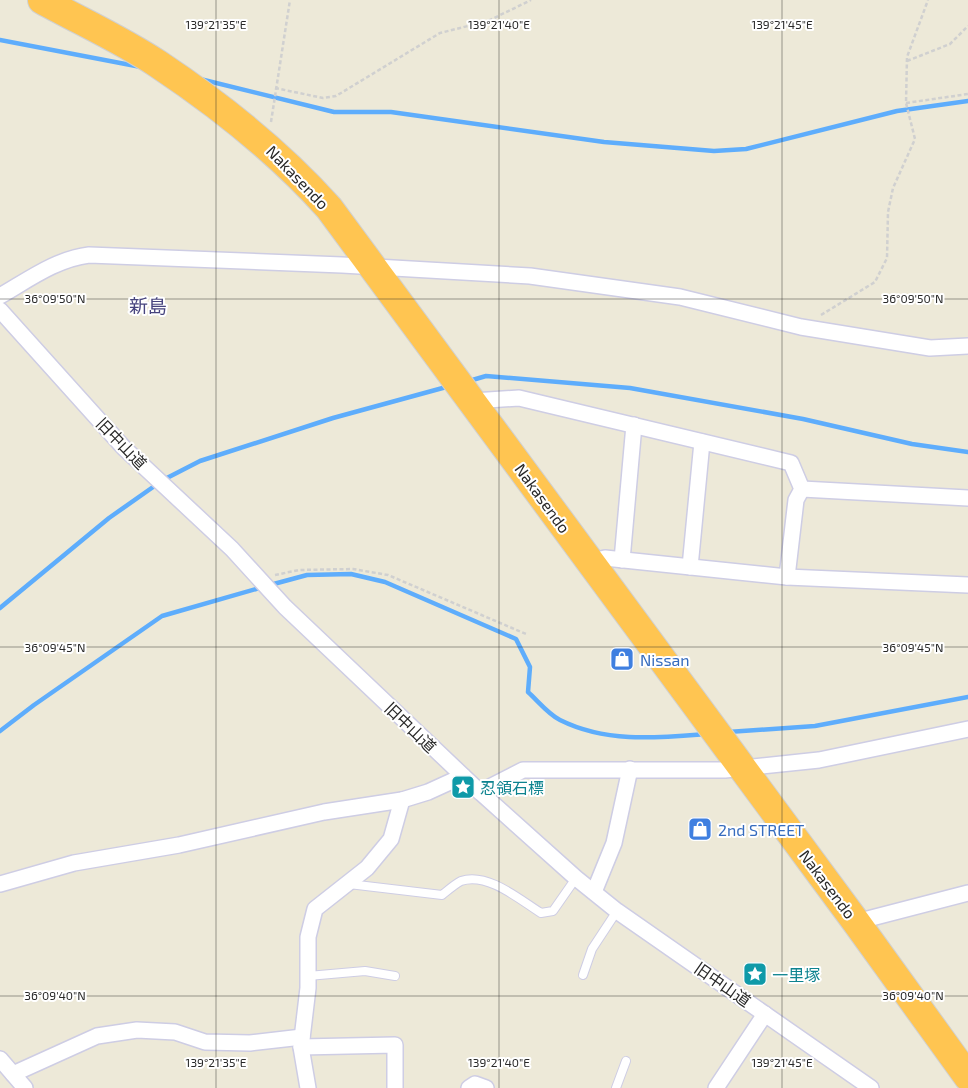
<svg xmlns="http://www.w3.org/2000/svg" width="968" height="1088" font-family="'Exo 2','Noto Sans JP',sans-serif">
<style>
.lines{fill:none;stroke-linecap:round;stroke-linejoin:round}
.stream{stroke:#5eadfc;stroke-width:4.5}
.lane-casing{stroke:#cecde4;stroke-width:10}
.street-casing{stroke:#cecde4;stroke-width:18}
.highway-casing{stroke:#d0d0d0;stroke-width:30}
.path{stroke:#d0d0d0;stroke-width:2.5;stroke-dasharray:4 2.5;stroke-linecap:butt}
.lane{stroke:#fff;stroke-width:8}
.street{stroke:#fff;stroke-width:15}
.highway{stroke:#ffc551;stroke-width:28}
.ticks{fill:none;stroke:#282828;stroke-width:1;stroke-opacity:0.45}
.labels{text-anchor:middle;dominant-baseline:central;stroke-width:4;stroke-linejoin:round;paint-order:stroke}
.street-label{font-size:16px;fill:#282828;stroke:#fff}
.shop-label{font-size:16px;fill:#366cbe;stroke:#fff;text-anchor:start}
.culture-label{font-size:16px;fill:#0d838f;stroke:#fff;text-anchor:start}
.quarter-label{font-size:19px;fill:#47447e;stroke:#fff}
.ticks-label{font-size:12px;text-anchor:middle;fill:#282828;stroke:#fff;stroke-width:4;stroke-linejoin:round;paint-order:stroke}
</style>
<rect width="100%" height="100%" fill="#ede9d8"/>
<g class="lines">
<g class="stream">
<polyline points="0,40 141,67"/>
<polyline points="200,79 334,112 391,112 604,142 714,151 746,149 897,111 968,101"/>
<polyline points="469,381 486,376 630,388 803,419 912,444 968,452"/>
<path d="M270 585 307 575 351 574 385 582 516 639 530 667 528 692C538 701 548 714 560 720 606 743 656 738 705 734"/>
<polyline points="0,608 109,518 163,480 200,461 333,418 450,386"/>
<polyline points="0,731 34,705 162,616 263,587"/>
<polyline points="728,732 815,726 968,697"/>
</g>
<g class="lane-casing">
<g id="lane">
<path d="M349 884 442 895C447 891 455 884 461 881 488 872 520 900 541 913L553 911 576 878"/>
<polyline points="583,975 592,949 617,911"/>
<polyline points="308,976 365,971 395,976"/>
<polyline points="616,1088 626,1061"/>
</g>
</g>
<g class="street-casing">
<g id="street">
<path d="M0 296C28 280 56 259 89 255L342 265 530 276 680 297 801 327 930 348 968 346"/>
<polyline points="0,310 124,448 232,549 285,607 480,792 576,878 617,911 871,1088"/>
<polyline points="473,401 519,398 791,463 802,489 796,500 787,577"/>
<polyline points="802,489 968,498"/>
<polyline points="622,560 634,425"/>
<polyline points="590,562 605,558 787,577 968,585"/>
<polyline points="690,567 702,442"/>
<polyline points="480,792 523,770 725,770 819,760 968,729"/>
<polyline points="0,884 74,863 179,845 324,812 402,800 428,792 463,776"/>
<polyline points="594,892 614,843 630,769"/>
<polyline points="856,922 968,893"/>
<polyline points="301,1047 395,1045 395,1088"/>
<polyline points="0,1059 25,1088"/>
<polyline points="13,1074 97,1036 137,1030 175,1032 205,1042 250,1043 302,1037"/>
<polyline points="308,1088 301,1047 308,988 308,937 315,909 367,868 391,839 402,800"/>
<polyline points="469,1088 475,1084 486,1088"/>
<polyline points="716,1088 765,1014"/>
</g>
</g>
<g class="highway-casing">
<path id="highway" d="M42 0C80 21 122 40 158 64 221 106 279 152 329 208L856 922 968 1077"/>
</g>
<g class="path">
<polyline points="907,61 950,44 968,26"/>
<polyline points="275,88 323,98 336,96 440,33 488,21 531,0"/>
<polyline points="906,103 968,94"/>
<polyline points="271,122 290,0"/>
<polyline points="821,315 875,282 887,258 888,212 893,188 915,139 906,103 907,57 928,0"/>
<polyline points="275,575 299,570 353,569 388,575 526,634"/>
</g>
<use href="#lane" class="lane"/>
<use href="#street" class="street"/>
<use href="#highway" class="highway"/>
</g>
<path class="ticks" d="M216 0V1088M499 0V1088M782 0V1088M0 299H968M0 647H968M0 996H968"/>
<defs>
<g id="shop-square" transform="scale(1.25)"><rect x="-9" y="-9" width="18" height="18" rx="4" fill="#3f7fe0" stroke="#fff"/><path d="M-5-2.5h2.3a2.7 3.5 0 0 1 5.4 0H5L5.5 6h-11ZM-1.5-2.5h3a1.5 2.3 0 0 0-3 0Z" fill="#fff"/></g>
<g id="sight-square" transform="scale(1.25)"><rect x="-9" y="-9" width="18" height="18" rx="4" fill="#0f9aa8" stroke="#fff"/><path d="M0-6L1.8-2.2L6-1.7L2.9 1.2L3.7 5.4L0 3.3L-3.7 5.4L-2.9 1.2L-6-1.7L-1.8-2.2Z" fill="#fff"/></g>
</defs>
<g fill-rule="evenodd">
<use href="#shop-square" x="622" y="659"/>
<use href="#sight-square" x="463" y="787"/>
<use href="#shop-square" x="700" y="829"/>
<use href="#sight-square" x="755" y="974"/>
</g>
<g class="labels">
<g class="street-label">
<text transform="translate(298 177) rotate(46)">Nakasendo</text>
<text transform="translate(122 443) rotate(46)">旧中山道</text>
<text transform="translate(543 498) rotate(54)">Nakasendo</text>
<text transform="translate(411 727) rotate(44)">旧中山道</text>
<text transform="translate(828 884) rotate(53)">Nakasendo</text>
<text transform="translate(723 984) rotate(35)">旧中山道</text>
</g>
<g class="shop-label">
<text x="640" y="659">Nissan</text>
<text x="718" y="829">2nd STREET</text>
</g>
<g class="culture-label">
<text x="480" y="787">忍領石標</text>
<text x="772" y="974">一里塚</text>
</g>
<g class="quarter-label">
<text x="148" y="305">新島</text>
</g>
</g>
<g class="ticks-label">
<text x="216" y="29">139°21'35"E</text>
<text x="499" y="29">139°21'40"E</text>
<text x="782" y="29">139°21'45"E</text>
<text x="55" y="303">36°09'50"N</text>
<text x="913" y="303">36°09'50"N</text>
<text x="55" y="652">36°09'45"N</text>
<text x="913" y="652">36°09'45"N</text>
<text x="55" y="1000">36°09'40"N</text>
<text x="913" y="1000">36°09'40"N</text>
<text x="216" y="1067">139°21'35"E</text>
<text x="499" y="1067">139°21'40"E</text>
<text x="782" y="1067">139°21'45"E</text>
</g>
</svg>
